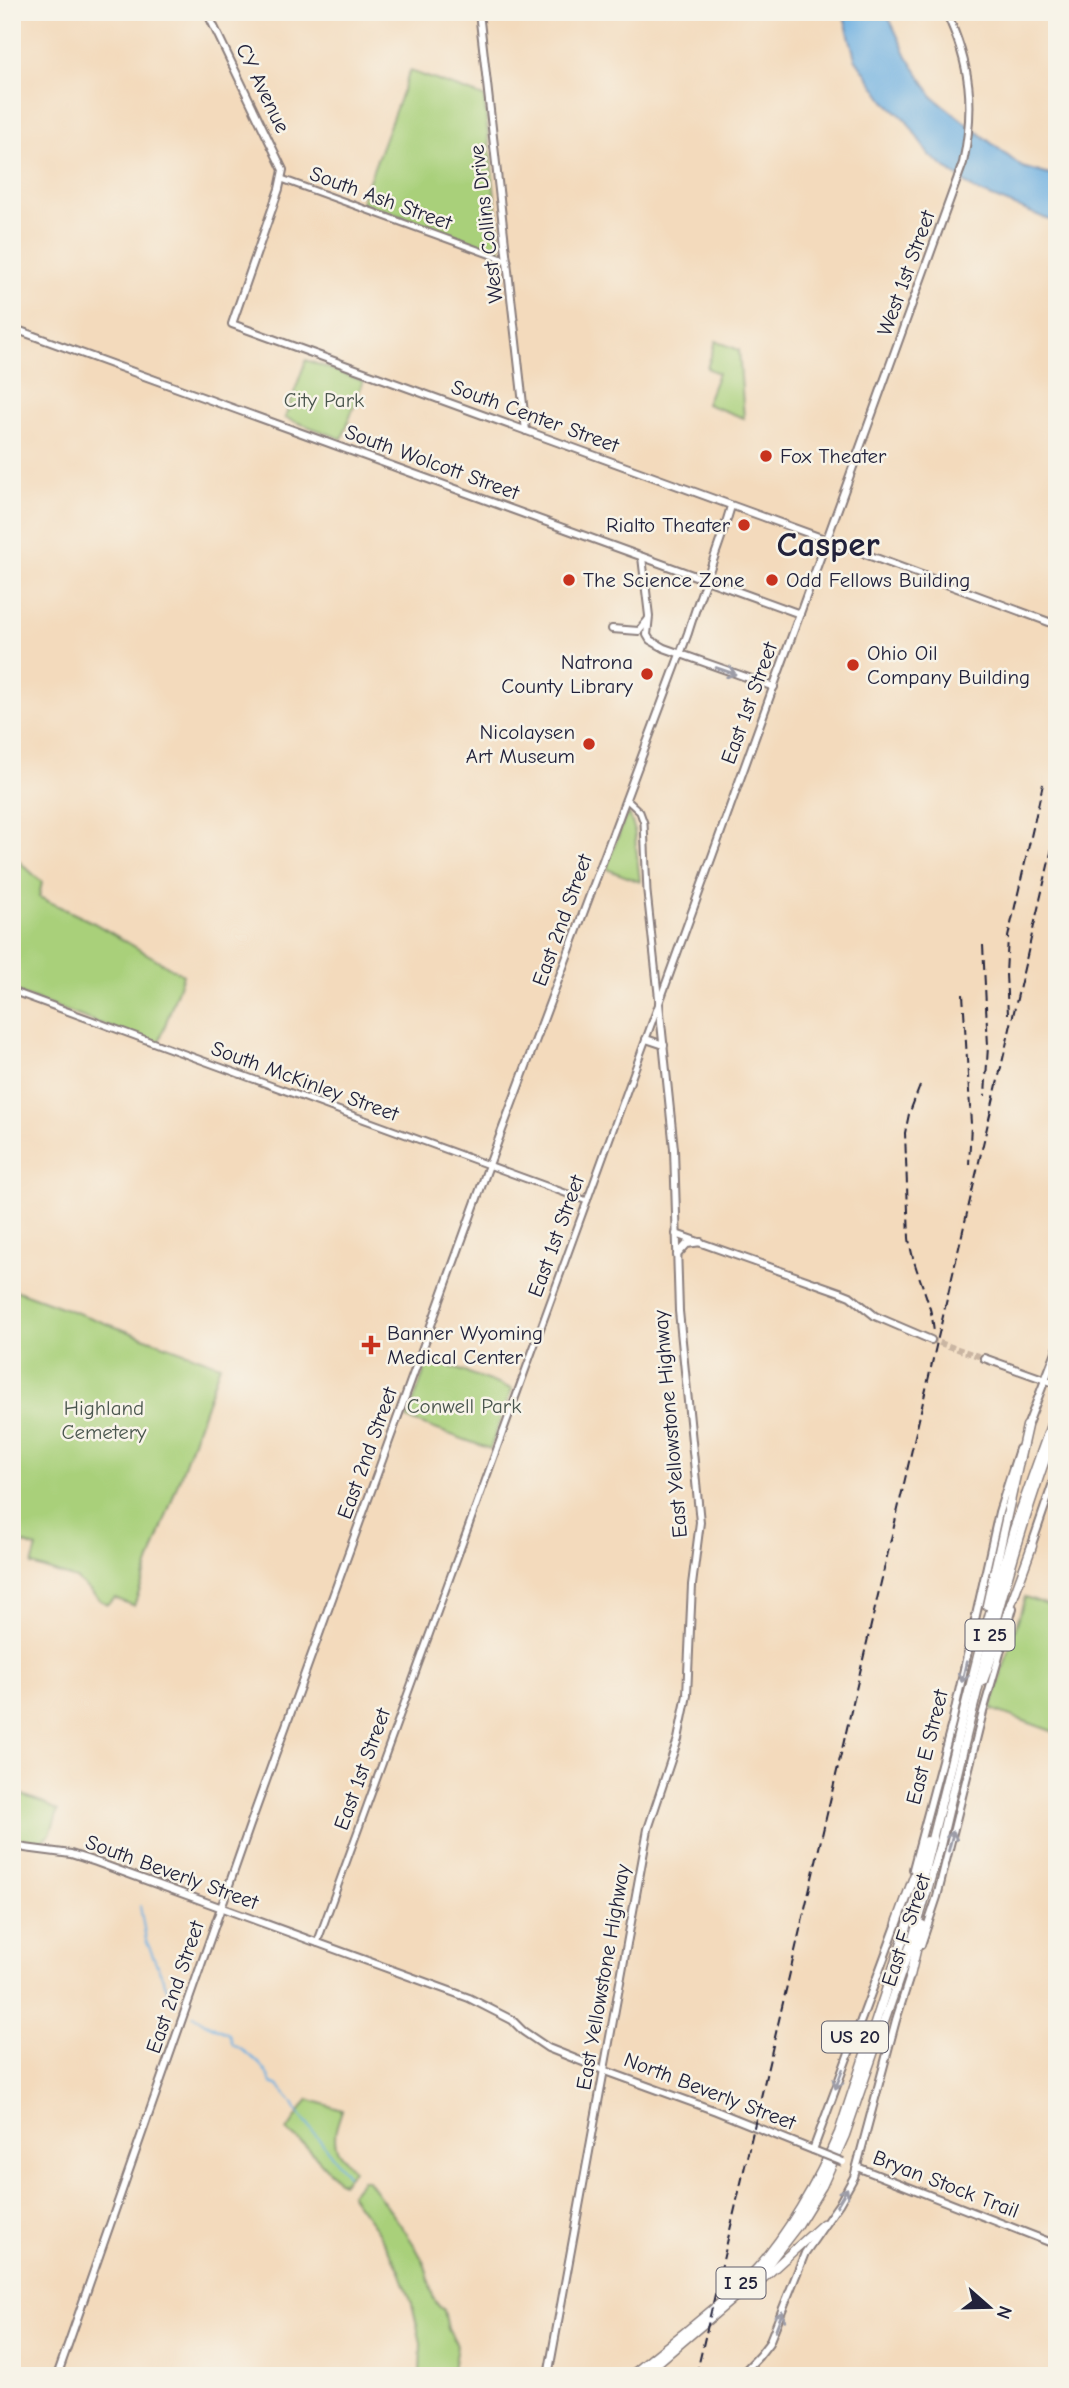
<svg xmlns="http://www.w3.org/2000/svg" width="1069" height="2388" font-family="'Comic Neue',sans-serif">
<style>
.green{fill:#a9d07a;stroke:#66795a;stroke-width:2}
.water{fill:#6cafe1;stroke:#47688e;stroke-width:2}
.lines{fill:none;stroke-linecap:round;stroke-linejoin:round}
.stream{stroke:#6cafe1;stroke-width:2}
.secondary-tunnel{stroke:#c9b5a2;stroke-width:6;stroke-dasharray:6 3;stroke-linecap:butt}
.tertiary-casing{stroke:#8a7e7c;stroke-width:9}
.secondary-casing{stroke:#8a7e7c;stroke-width:10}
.primary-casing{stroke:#8a7e7c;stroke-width:10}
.motorway-casing{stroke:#8a7e7c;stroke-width:11}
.tertiary{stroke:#fff;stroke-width:5}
.secondary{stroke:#fff;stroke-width:6}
.primary{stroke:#fff;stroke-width:6}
.motorway{stroke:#fff;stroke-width:8}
.rail{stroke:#22223b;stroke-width:2;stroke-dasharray:10 5;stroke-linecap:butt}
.primary-bridge-casing{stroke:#8a7e7c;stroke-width:10;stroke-linecap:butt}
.primary-bridge{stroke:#fff;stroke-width:6}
.oneway{stroke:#9c9ca7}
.poi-dot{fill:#c8321e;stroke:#f7f3e8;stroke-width:2.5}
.labels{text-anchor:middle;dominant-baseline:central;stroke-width:5;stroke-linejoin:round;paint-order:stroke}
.shield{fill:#f7f3e8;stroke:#62616f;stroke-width:2}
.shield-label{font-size:19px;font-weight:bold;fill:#22223b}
.street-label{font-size:21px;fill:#22223b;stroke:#f7f3e8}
.park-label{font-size:21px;fill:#4a564e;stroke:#f7f3e8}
.poi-label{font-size:21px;fill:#22223b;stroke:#f7f3e8;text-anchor:start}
.town-label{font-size:35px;font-weight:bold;fill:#22223b;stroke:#f7f3e8}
</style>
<rect width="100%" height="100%" fill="#f7f3e8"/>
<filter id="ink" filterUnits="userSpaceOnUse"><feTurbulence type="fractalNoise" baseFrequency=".0143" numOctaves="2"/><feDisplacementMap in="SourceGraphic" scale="14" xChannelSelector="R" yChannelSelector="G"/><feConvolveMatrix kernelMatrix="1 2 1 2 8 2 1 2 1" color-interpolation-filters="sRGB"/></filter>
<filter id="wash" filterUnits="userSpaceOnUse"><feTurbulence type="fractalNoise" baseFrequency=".00686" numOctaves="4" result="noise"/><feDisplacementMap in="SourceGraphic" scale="28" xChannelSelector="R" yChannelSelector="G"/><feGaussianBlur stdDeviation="1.57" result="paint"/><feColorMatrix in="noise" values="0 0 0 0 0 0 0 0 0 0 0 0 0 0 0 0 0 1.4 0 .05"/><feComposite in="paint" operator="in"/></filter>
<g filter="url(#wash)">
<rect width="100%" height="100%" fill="#f3dabc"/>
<g class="green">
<polygon points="410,71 484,97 501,252 361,202"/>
<polygon points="716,341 739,350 744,418 706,404 718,373 707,368"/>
<polygon points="306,360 363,381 342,439 285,418"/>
<polygon points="629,814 634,828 640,882 609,870 607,866 625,818"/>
<polygon points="12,855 42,882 39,897 94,923 183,975 158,1045 12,991"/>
<polygon points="12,1289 220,1365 134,1606 115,1598 107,1604 100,1600 76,1579 32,1565 37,1548 12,1540"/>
<polygon points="429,1359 512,1389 490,1449 407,1419"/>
<polygon points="1025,1597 1057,1608 1057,1733 991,1709"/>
<polygon points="12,1786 17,1789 17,1793 44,1803 58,1811 50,1834 41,1841 12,1838"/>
<path d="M308 2099 342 2110C338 2123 331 2137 338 2151 342 2158 349 2163 353 2170L343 2183 338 2181 310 2150 287 2131Z"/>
<path d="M362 2180H368C386 2207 413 2237 425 2266 431 2280 429 2302 444 2310L448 2329 457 2346 452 2376H420L421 2343 412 2304 399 2269 376 2229 350 2194Z"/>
</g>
<polygon class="water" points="843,12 884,12 891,22 907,56 934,98 1022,167 1057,177 1057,223 975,190 929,155 906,120 885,101 855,58"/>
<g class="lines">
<g class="stream">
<polyline points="140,1906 146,1940 171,1997 177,2003"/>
<path d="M193 2015 205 2023 229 2034 233 2045C247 2052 267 2067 271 2083L279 2086C285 2096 293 2098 296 2110L347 2175"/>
</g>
</g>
</g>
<g filter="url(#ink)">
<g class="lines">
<polyline class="secondary-tunnel" points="931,1340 984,1358"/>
<g class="tertiary-casing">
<g id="tertiary">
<polyline points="282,179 508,261"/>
<polyline points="12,991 587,1201"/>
<polyline points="317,1943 659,1003 647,892 644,823 640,812 626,799"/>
</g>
</g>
<g class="secondary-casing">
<g id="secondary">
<polyline points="207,12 283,170 279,189 232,324 827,540"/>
<polyline points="479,12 526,431"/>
<polyline points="12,328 800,614"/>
<polyline points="642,557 649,616 647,635 650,640 664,648 774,687"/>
<polyline points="612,629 639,631 647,621"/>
<polyline points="676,1234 840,1292 850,1296 875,1316 931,1340"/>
<polyline points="984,1358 1057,1384"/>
<polyline points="1026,1429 1057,1349"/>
<polyline points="1030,1550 1057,1471"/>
<polyline points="12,1844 25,1848 71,1854 96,1862 469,1998 512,2020 523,2031 548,2048 603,2070"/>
<polyline points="913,1869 952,1723 999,1512 1019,1449"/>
<polyline points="921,1945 937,1897 983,1712 1013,1608"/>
<polyline points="857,2167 1057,2245"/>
<path d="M57 2376 250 1825 489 1165 688 633C701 590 719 549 731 506"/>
</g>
</g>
<g class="primary-casing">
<g id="primary">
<polyline points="827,540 1057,625"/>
<polyline points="646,1039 664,1045"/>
<polyline points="677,1255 687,1244 701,1242"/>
<polyline points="603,2070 716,2111 823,2154"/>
<polyline points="813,2150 897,1923"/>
<path d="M548 2376 648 1829 678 1739 687 1695 692 1585 700 1522 679 1311 674 1149 659 1003 963 163C975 106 971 65 946 12"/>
<polyline points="740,2376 759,2356 769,2343 805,2253 839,2204 854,2177 896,2020 910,1976"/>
</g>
</g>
<g class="motorway-casing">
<g id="motorway">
<polyline points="987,1605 1027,1426"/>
<polyline points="983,1681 1032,1546"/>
<path d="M938 1854C972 1709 1005 1566 1057 1426"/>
<polyline points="897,1923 927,1841"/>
<polyline points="910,1976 922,1925"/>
<polyline points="760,2281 823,2224"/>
<path d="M631 2376C670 2343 714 2312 751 2275 786 2239 819 2180 839 2133L920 1887 980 1648 1014 1529 1057 1408"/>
<polyline points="642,2376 757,2278 798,2225 822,2186 845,2135 915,1932 939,1849"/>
</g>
</g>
<use href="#tertiary" class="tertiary"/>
<use href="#secondary" class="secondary"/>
<use href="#primary" class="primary"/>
<use href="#motorway" class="motorway"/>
<g class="rail">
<polyline points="1050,835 1057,807"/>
<polyline points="983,945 988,1046 985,1096"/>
<polyline points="963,994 971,1124 969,1165"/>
<polyline points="1008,1014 1006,974 1008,937 1043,784"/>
<path d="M920 1086 909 1114 905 1133 909 1238C913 1272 933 1300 934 1335"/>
<polyline points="696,2376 1057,827"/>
</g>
<g class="primary-bridge-casing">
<polyline id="primary-bridge" points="823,2154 843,2162"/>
</g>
<use href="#primary-bridge" class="primary-bridge"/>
</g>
<defs><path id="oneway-shaft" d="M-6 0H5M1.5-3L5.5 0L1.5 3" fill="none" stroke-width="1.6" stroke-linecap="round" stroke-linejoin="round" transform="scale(1.75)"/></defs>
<g class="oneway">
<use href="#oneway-shaft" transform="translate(726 671) rotate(19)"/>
<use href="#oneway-shaft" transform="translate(964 1672) rotate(103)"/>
<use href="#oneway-shaft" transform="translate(951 1841) rotate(-76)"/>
<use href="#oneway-shaft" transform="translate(839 2079) rotate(111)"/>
<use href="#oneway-shaft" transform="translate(842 2197) rotate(-59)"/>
<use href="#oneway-shaft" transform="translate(779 2321) rotate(-69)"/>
</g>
</g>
<g class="poi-dot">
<circle cx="766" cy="456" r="7"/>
<circle cx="744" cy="525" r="7"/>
<circle cx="569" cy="580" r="7"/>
<circle cx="772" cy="580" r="7"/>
<circle cx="853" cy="665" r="7"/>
<circle cx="647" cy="674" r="7"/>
<circle cx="589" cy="744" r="7"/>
<path d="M367.5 1334.5h7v7h7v7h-7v7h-7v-7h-7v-7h7z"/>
</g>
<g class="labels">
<g class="shield">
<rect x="965.5" y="1619.5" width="49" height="31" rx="5"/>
<rect x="822" y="2021.5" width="66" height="31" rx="5"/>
<rect x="716.5" y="2267.5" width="49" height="31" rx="5"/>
</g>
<g class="shield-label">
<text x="990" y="1635">I 25</text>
<text x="855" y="2037">US 20</text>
<text x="741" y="2283">I 25</text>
</g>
<g class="street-label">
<text transform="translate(263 88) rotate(64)">CY Avenue</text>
<text transform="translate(381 198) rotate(20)">South Ash Street</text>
<text transform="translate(486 224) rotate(-97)">West Collins Drive</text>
<text transform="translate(906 273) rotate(-70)">West 1st Street</text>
<text transform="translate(535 416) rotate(20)">South Center Street</text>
<text transform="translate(432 462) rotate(20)">South Wolcott Street</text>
<text transform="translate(749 703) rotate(-70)">East 1st Street</text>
<text transform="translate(562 920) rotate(-70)">East 2nd Street</text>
<text transform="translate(305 1081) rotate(20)">South McKinley Street</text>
<text transform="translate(556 1236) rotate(-70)">East 1st Street</text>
<text transform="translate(670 1424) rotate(-95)">East Yellowstone Highway</text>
<text transform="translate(367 1453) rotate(-70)">East 2nd Street</text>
<text transform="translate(927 1747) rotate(-76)">East E Street</text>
<text transform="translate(362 1769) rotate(-70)">East 1st Street</text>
<text transform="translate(172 1872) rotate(20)">South Beverly Street</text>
<text transform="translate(906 1930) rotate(-72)">East F Street</text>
<text transform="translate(603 1977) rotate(-80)">East Yellowstone Highway</text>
<text transform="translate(175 1987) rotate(-71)">East 2nd Street</text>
<text transform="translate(710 2091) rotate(21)">North Beverly Street</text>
<text transform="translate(946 2184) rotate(21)">Bryan Stock Trail</text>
</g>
<g class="park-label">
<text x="324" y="400">City Park</text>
<text x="464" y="1406">Conwell Park</text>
<text x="104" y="1408">Highland<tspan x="104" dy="24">Cemetery</tspan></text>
</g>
<g class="poi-label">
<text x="780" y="456">Fox Theater</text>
<text x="730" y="525" text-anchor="end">Rialto Theater</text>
<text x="583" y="580">The Science Zone</text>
<text x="786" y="580">Odd Fellows Building</text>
<text x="867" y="653">Ohio Oil<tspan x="867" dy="24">Company Building</tspan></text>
<text x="633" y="662" text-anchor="end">Natrona<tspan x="633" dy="24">County Library</tspan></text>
<text x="575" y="732" text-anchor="end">Nicolaysen<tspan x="575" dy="24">Art Museum</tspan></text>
<text x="387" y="1333">Banner Wyoming<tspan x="387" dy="24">Medical Center</tspan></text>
</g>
<g class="town-label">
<text x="828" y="544">Casper</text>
</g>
</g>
<rect width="1069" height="2388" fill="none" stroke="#f7f3e8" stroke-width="42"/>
<g transform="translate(989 2307) rotate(110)" stroke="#f7f3e8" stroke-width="5" paint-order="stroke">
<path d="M0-5L12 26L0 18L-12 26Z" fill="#22223b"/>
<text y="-10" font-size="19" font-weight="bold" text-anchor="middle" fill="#22223b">N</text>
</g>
</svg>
